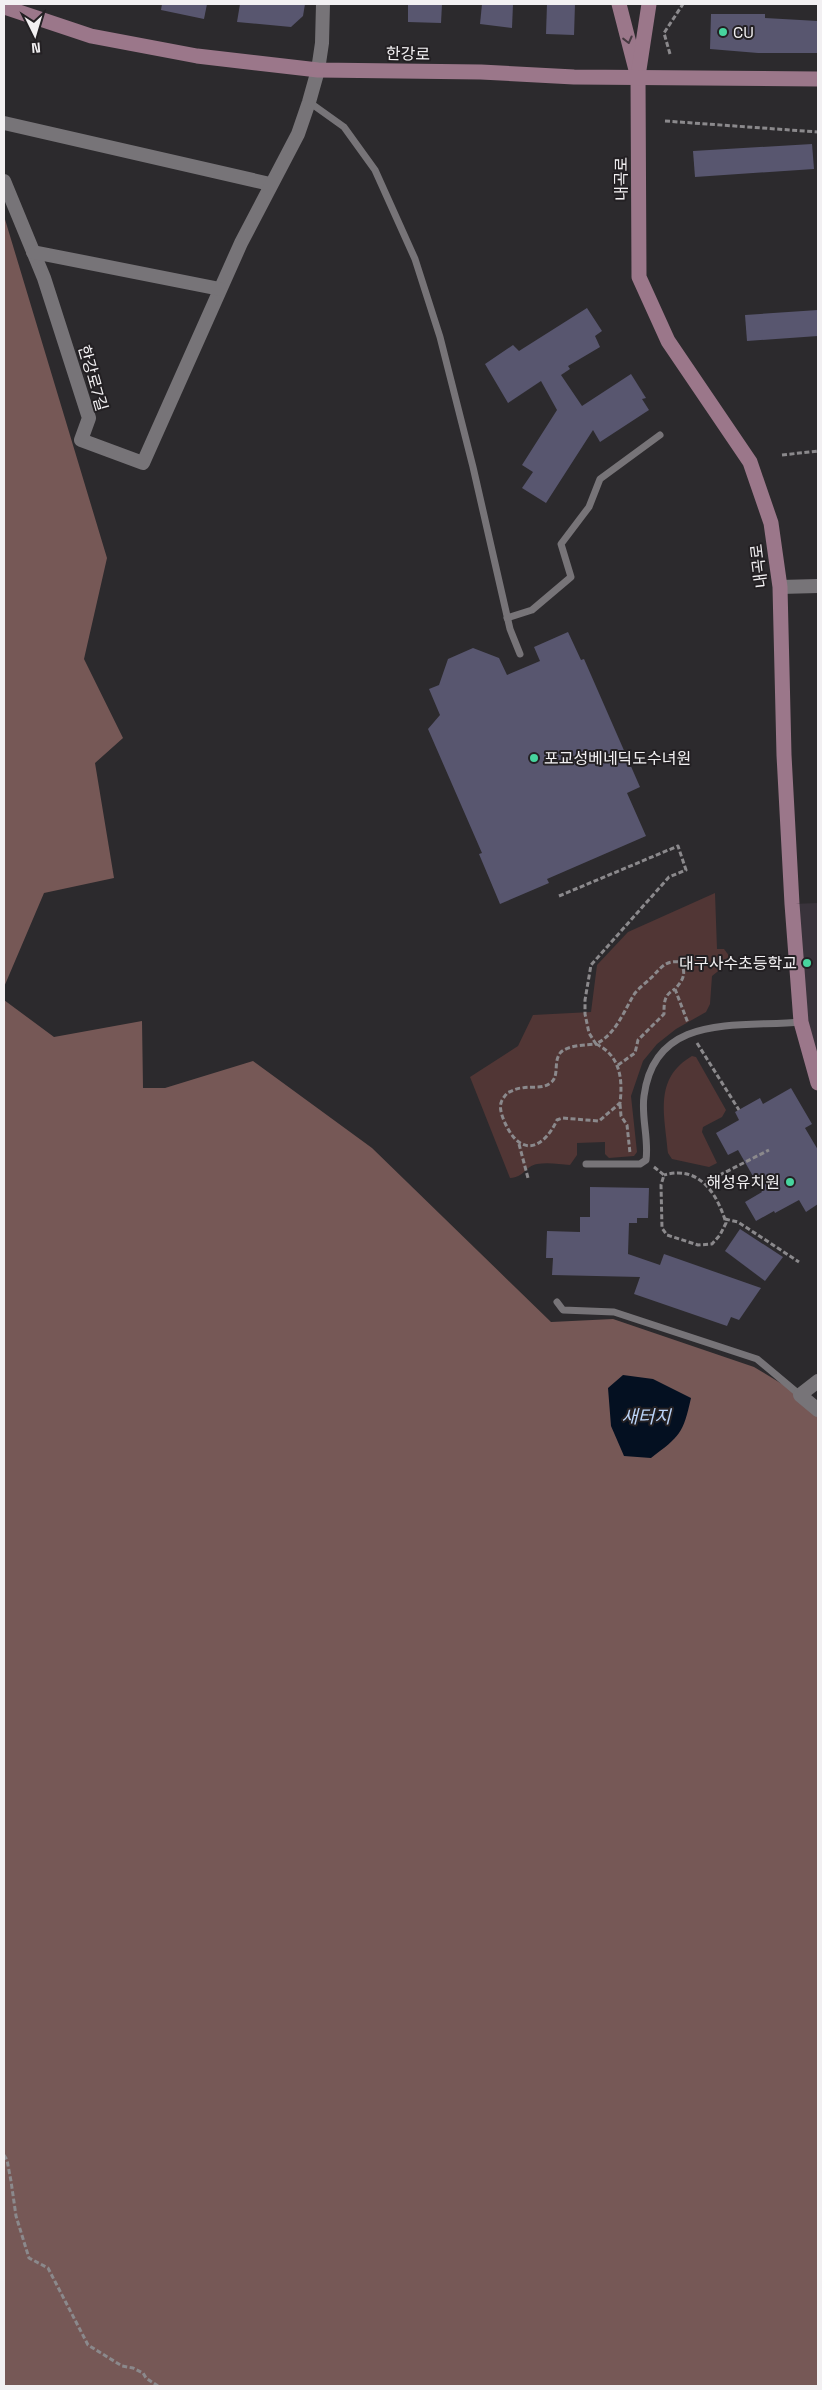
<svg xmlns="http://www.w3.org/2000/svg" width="822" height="2390" font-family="'Space Grotesk','Noto Sans KR',sans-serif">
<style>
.built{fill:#39333b}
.green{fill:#513635}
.forest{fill:#765856}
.water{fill:#041021}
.building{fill:#58566f}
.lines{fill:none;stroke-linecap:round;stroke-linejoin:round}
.path{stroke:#8b898c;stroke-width:3;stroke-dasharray:5 2.5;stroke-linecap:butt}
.lane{stroke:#777478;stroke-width:7}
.street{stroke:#777478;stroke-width:14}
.secondary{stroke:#9b778a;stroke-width:15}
.oneway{stroke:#473a42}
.poi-dot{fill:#47d49e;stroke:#232023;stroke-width:2}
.labels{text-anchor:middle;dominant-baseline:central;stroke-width:4;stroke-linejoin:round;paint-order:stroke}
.poi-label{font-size:16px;fill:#f2f0f2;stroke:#232023;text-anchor:start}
.street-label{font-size:16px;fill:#f2f0f2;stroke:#232023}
.water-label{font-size:18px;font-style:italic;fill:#bbd4f8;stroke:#232023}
</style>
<rect width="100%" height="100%" fill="#2c2a2d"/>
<polygon class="built" points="818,903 818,1083 801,1022 792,904"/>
<g class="green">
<path d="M715 893 717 949H724L730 957 727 964 712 976 710 1004 706 1012 676 1029 657 1044 643 1061 631 1096 637 1152 634 1156 609 1158 605 1154V1142L577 1143V1155L570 1165C560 1164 547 1162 537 1164 525 1166 525 1177 510 1178L470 1077 518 1046 533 1015 591 1012 597 965 628 932Z"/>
<path d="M692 1056 696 1057 726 1110 722 1117 703 1127 702 1132 717 1163 709 1167 672 1159 668 1153C665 1115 653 1079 692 1056Z"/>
</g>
<g class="forest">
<polygon points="4,216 107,558 84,659 123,738 95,763 114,878 44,893 4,987"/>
<polygon points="4,1000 54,1037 142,1021 143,1088 165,1088 253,1061 372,1148 551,1322 613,1319 754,1367 800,1395 818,1410 818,2386 4,2386"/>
</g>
<path class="water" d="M623 1375 653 1379 691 1398C683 1434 680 1436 651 1458L624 1456 611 1426 608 1388Z"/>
<g class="building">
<polygon points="162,4 207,4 204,19 161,10"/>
<polygon points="240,4 305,4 303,16 291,27 237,22"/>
<polygon points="408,4 442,4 441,23 408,22"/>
<polygon points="482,4 513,4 512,28 480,24"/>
<polygon points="547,4 575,4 574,35 546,34"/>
<polygon points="711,14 765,14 765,18 818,21 818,53 758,53 710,49"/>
<polygon points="812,144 814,169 695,177 693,151"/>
<polygon points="587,308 602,331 595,336 600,347 568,366 570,369 561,375 582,406 631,374 646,398 642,399 649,410 600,442 593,430 546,503 522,488 533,472 522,465 557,410 541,381 508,403 485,364 513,345 519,351"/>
<polygon points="818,310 818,336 747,341 745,315"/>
<polygon points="568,632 581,660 584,659 640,787 627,793 646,836 547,879 549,883 500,904 479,854 482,853 428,729 440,715 429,689 439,685 448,659 473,648 499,658 507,675 540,661 534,647"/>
<polygon points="791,1088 812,1124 805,1128 818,1150 818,1204 806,1212 799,1200 775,1213 774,1211 756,1221 745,1202 762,1192 738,1150 728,1155 716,1133 739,1120 735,1112 760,1098 763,1104"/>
<polygon points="590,1187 649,1188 648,1218 637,1218 637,1223 629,1223 628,1254 660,1265 664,1254 761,1288 739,1320 731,1317 727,1326 634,1294 640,1277 552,1275 553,1258 546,1258 547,1231 580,1232 580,1217 590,1217"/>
<polygon points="740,1229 783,1257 765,1281 725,1251"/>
</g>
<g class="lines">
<g class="path">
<polyline points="670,54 664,33 683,4"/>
<polyline points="665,121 818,132"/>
<polyline points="782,455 818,451"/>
<path d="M559 896 678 846 686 870 669 877 591 965 585 1000V1014L589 1033 596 1044C617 1033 623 1012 635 993 640 987 647 982 652 977 662 967 665 960 681 962 686 974 684 979 675 989L688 1023"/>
<polyline points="697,1043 739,1110"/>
<path d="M596 1044C620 1055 623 1079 620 1103L599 1121 562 1118 557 1120C544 1148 522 1158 506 1125 503 1119 499 1109 501 1103 502 1099 505 1096 507 1093 512 1091 517 1088 522 1088 532 1086 541 1089 549 1084 561 1077 552 1062 561 1052 569 1045 586 1045 596 1044Z"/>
<path d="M618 1065 635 1053 638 1040 664 1014C664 1002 664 995 675 989"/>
<polyline points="620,1104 621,1116 627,1125 630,1153"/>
<polyline points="519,1144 528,1178"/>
<path d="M654 1167 664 1175 661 1185 662 1228 667 1235 698 1245 712 1244 720 1235 726 1223C717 1193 699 1165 664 1175"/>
<polyline points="706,1182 769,1150"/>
<polyline points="725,1219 738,1222 799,1262"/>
<polyline points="4,2155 7,2160 11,2181 16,2216 29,2258 48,2268 88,2345 122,2366 133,2368 143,2373 146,2378 158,2386"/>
</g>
<g class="lane">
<polyline points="309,102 344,127 375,170 415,259 440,337 473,467 510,629 520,654"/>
<polyline points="507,618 532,610 571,577 561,544 589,507 600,479 660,435"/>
<path d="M586 1164H640L646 1160C649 1139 641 1117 644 1096 655 1011 740 1028 801 1022"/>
<polyline points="557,1302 563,1310 614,1312 757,1359 800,1395"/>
</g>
<g class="street">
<polyline points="4,123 270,184"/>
<polyline points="4,181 44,278 89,418 81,440 143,463 241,243 298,134 309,102 318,70 322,43 323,4"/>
<polyline points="33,252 220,289"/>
<polyline points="780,587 818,586"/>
<polyline points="818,1381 800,1395 818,1410"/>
</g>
<g class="secondary">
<polyline points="619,4 636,70"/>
<polyline points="649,4 638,76 639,277 668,341 750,462 771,523 780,587 784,755 792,904 801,1022 818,1083"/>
<polyline points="4,7 91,36 197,56 318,70 481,72 574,77 818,79"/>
</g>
</g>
<defs><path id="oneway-chevron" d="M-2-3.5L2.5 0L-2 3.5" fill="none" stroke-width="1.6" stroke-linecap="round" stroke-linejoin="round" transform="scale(1.25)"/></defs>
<use class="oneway" href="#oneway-chevron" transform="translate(628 40) rotate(76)"/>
<g class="poi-dot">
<circle cx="723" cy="32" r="5"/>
<circle cx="534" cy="758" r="5"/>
<circle cx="807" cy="963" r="5"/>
<circle cx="790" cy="1182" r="5"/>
</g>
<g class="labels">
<g class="poi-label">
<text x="733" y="32">CU</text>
<text x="544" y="758">포교성베네딕도수녀원</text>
<text x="797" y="963" text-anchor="end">대구사수초등학교</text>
<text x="780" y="1182" text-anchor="end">해성유치원</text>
</g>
<g class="street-label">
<text transform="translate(408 54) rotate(1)">한강로</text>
<text transform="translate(621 179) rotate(-90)">내곡로</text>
<text transform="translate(93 378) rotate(74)">한강로7길</text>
<text transform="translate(759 566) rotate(-97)">내곡로</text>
</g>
<g class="water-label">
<text x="646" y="1416">새터지</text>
</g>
</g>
<rect width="822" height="2390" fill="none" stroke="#f2f0f2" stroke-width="10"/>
<g transform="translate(35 35) rotate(175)" stroke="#232023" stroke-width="4" paint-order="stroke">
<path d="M0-4L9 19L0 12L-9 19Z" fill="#f2f0f2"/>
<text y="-8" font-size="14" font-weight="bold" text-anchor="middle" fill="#f2f0f2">N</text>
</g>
</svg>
